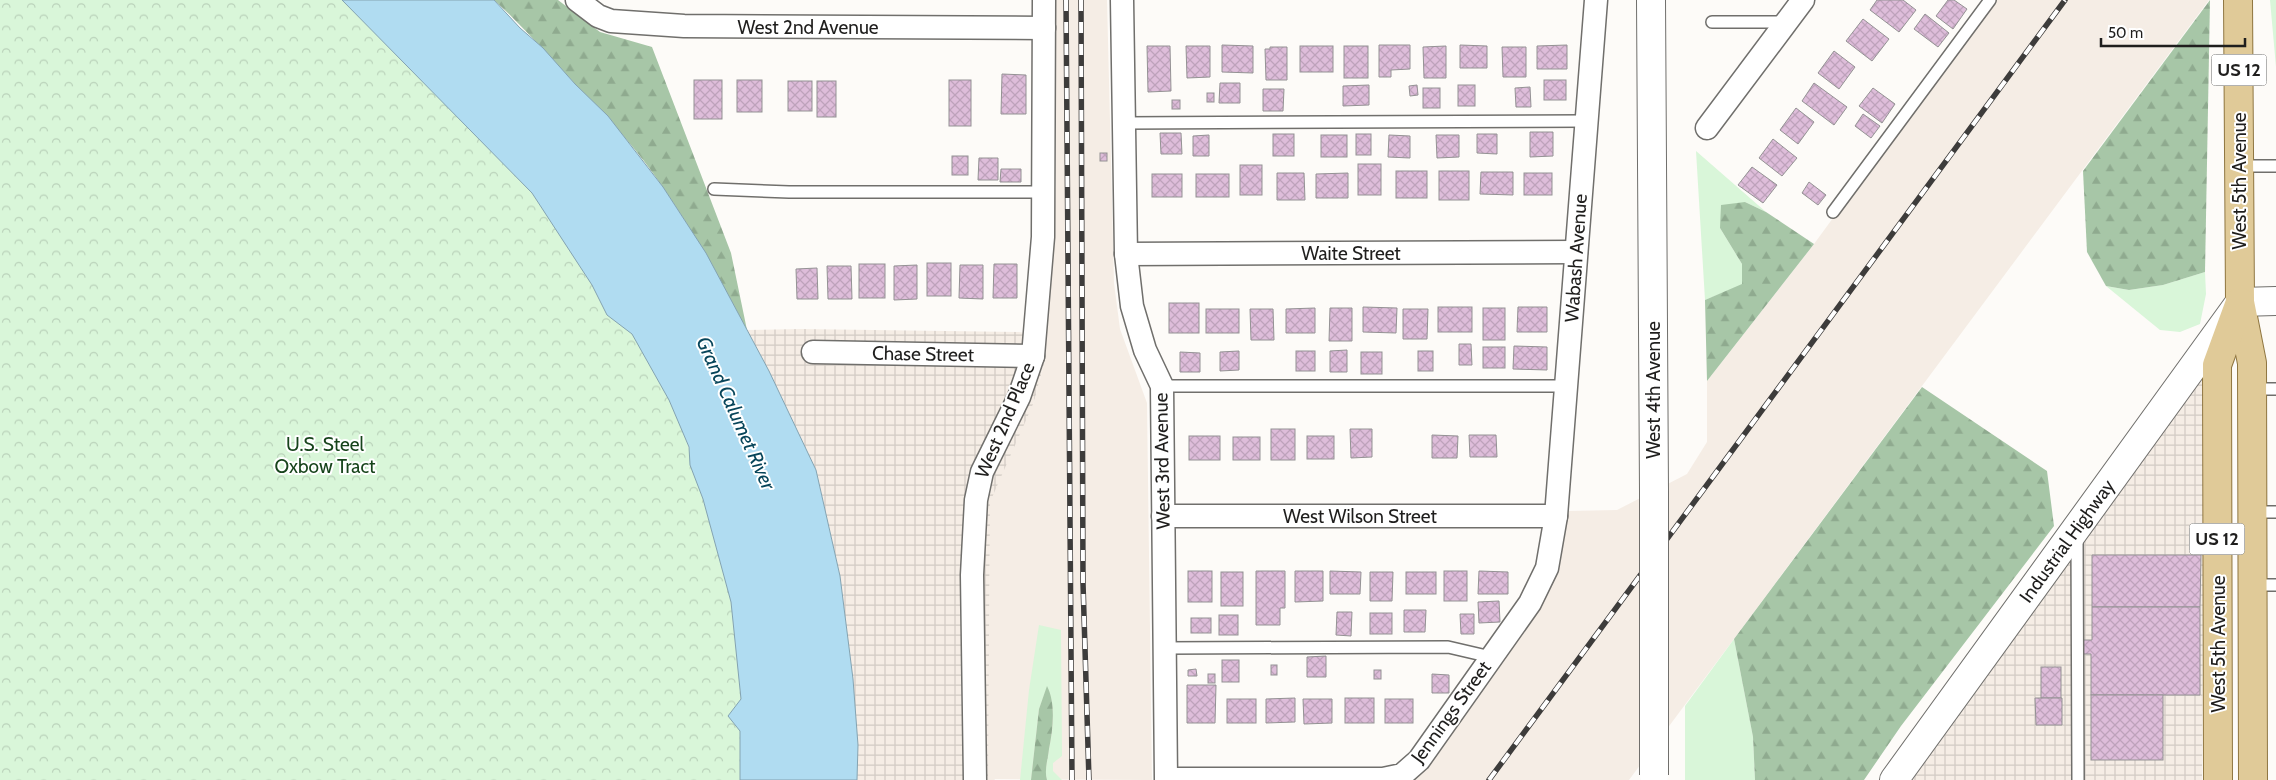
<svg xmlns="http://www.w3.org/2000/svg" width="2276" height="780" font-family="Cabin,sans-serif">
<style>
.industrial{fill:url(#industrial-grid)}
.built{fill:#f5ede5}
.grass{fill:#d9f6d9}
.forest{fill:url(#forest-firs)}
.park{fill:url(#park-crowns)}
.water{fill:#b0dcf1;stroke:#84a3b1}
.building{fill:url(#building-cross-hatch);stroke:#949294}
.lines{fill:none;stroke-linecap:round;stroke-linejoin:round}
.service-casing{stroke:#706f6c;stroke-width:14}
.minor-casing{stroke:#706f6c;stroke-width:25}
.tertiary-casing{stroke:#706f6c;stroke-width:30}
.secondary-casing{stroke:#706f6c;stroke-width:30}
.primary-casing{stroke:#8f7641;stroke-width:30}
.service{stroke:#fff;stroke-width:11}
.minor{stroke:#fff;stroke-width:22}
.tertiary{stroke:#fff;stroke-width:28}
.secondary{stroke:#fff;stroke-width:28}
.primary{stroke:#e0ca98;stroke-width:28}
.rail-casing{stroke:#3d3c3b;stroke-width:5.5}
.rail{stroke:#fff;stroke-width:4;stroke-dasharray:11;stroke-linecap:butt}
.secondary-bridge-casing{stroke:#706f6c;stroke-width:30;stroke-linecap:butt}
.secondary-bridge{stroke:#fff;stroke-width:28}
.labels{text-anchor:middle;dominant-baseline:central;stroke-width:4;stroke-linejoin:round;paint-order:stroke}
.shield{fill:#fff;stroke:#626261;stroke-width:1}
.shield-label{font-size:18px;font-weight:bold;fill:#1f1e1d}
.street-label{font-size:19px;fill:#1f1e1d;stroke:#fff}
.park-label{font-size:19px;fill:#17441b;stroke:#fff}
.water-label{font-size:20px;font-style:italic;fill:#07455a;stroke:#fff}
</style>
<defs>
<pattern id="industrial-grid" width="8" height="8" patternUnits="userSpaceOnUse" patternTransform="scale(1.25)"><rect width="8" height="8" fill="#f5ede5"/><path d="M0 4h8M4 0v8" fill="none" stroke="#d2cbc4"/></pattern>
<pattern id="forest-firs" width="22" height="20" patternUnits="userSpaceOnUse" patternTransform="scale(1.25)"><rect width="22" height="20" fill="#a7c6a7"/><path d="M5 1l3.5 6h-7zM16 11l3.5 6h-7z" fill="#8faa8f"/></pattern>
<pattern id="park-crowns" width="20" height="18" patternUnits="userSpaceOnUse" patternTransform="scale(1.25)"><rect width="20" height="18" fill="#d9f6d9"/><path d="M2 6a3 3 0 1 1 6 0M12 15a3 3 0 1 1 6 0" fill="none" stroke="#bad2ba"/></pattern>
<pattern id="building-cross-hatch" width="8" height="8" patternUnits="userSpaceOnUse" patternTransform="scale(1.25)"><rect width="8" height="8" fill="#debdda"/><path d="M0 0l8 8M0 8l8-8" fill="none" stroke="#bea2bb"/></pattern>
</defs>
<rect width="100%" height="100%" fill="#fdfbf8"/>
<g class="industrial">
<polygon points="801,329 1019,332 1047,337 1045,361 1034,402 990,530 989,779 995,778 994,780 857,780 858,745 853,679 840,576 816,470 769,371 747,330"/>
<polygon points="2204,376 2202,780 1912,780"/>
</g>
<g class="built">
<polygon points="1055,0 1107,0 1114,283 1120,329 1147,403 1152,780 988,779 990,502 1034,402 1045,361 1056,187"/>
<polygon points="1992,0 2209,0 1629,780 1411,780 1541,606 1554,580 1568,511 1617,510 1687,474 1707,442 1707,381 1814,244"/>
</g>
<g class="grass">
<polygon points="2270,0 2276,0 2276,67"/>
<polygon points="1696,151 1766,212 1745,202 1720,228 1742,264 1742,285 1705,300"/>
<polygon points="2205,272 2206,294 2200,324 2180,332 2160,330 2106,286 2129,290 2163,285"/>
<path d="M1039 625 1061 630 1062 756 1053 763V771L1062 780H1047C1044 770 1048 759 1049 749 1053 731 1056 703 1047 687L1039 709 1031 780H1020L1029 690Z"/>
<polygon points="1734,639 1753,737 1755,780 1685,780 1685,706"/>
</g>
<g class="forest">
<path d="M494 0H558L600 32 652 47 731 253 747 330C721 282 695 234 664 189 639 151 607 117 576 85 548 56 523 26 494 0Z"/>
<polygon points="2210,0 2205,272 2163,285 2129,290 2106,286 2087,252 2083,171"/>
<polygon points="1745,202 1766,212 1814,244 1707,381 1705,300 1742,284 1742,264 1720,228 1721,205"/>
<polygon points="1922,387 2047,471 2054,526 1901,726 1864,780 1755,780 1753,737 1734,639"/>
<path d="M1047 686C1056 703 1053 730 1049 749 1048 759 1044 770 1047 780H1031L1039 709Z"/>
</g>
<polygon class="park" points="0,0 344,0 408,67 536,191 622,314 672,395 746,630 758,780 0,780"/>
<polygon class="water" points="342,0 494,0 520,28 543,48 575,84 608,116 663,187 706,253 769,371 816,470 840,576 853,679 858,745 857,780 740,780 740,731 728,716 741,699 731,602 703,499 690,465 689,447 669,400 632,334 607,315 592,285 532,193"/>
<g class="building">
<polygon points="1877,0 1903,0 1916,10 1899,32 1870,10"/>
<polygon points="1948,0 1954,0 1967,9 1953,29 1936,16"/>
<polygon points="1925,14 1949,33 1938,47 1914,29"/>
<polygon points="1863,19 1889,39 1872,61 1846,41"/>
<polygon points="1222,45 1253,46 1253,73 1222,72"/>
<polygon points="1379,45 1410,45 1410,69 1391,70 1391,77 1379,77"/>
<polygon points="1460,45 1487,46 1487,68 1460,68"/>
<polygon points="1567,45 1567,69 1537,69 1537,46"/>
<polygon points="1147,46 1170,46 1171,91 1148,92"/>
<polygon points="1186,46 1210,46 1210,77 1187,78"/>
<rect x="1300" y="46" width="33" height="26"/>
<rect x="1344" y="46" width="24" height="32"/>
<polygon points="1446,46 1446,78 1424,78 1423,47"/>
<polygon points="1270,47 1287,47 1287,80 1266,80 1265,49 1270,49"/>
<polygon points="1502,47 1526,47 1526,77 1503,77"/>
<polygon points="1834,51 1855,67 1839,89 1818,73"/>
<polygon points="1002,74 1026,75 1026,114 1001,114"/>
<rect x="694" y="80" width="28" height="39"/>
<rect x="737" y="80" width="25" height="32"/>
<rect x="949" y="80" width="22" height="46"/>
<rect x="1544" y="80" width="22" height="20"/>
<rect x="788" y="81" width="24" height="30"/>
<rect x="817" y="81" width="19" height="36"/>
<polygon points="1220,83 1240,83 1240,103 1219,103"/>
<polygon points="1814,83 1847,107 1834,125 1802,101"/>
<polygon points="1369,85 1369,105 1343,106 1343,86"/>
<polygon points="1417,85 1418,95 1410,96 1409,86"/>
<rect x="1458" y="85" width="17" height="21"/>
<polygon points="1530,87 1531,107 1516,107 1515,88"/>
<rect x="1423" y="88" width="17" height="20"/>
<polygon points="1873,88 1895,104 1882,123 1859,106"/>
<polygon points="1263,89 1284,89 1283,111 1263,111"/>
<rect x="1207" y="93" width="7" height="9"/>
<rect x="1172" y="100" width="8" height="9"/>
<polygon points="1796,108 1814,122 1798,144 1780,130"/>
<polygon points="1863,114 1880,126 1871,138 1855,126"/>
<polygon points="1530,132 1553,132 1553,156 1530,157"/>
<polygon points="1160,133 1181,133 1182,154 1161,154"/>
<rect x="1273" y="134" width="21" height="22"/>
<rect x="1356" y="134" width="15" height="21"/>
<polygon points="1477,134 1497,134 1497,154 1477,153"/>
<polygon points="1209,135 1209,156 1193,156 1193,136"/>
<rect x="1321" y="135" width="26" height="22"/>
<polygon points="1389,135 1410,136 1410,158 1388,157"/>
<polygon points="1436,135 1459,135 1459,157 1437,158"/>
<polygon points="1773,139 1797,158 1782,176 1759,158"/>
<rect x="1100" y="153" width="7" height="8"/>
<rect x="952" y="156" width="16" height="19"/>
<polygon points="979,158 998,158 998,180 978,180"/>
<rect x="1358" y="164" width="23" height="31"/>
<rect x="1240" y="165" width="22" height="30"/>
<polygon points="1752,167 1777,185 1763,203 1738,185"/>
<polygon points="1001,169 1021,169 1021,182 1000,182"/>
<rect x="1396" y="171" width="31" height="27"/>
<rect x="1439" y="171" width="30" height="29"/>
<polygon points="1481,172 1513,172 1513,195 1480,194"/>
<polygon points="1277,173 1304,173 1305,200 1277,200"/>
<polygon points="1348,173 1348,198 1316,198 1316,174"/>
<rect x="1524" y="173" width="28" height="22"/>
<rect x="1152" y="174" width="30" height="23"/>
<rect x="1196" y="174" width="33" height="23"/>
<polygon points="1809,182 1826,195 1818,205 1802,193"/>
<rect x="927" y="263" width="24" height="33"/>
<rect x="859" y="264" width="26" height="34"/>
<polygon points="994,264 1017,264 1017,298 993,298"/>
<polygon points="917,265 917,299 894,300 894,266"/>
<polygon points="960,265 983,265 983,299 959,298"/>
<polygon points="827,266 851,266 852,299 828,299"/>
<polygon points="817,268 818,299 797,299 796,269"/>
<rect x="1169" y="303" width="30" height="30"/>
<polygon points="1363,307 1397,308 1396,333 1363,332"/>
<rect x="1438" y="307" width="34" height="25"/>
<polygon points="1518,307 1547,307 1547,332 1517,332"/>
<polygon points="1315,308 1315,333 1286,333 1286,309"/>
<polygon points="1330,308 1352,308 1352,341 1329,341"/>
<rect x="1483" y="308" width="22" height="32"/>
<rect x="1206" y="309" width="33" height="24"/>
<polygon points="1250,309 1273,309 1274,340 1251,340"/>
<polygon points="1403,309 1428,309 1427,339 1403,339"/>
<polygon points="1459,344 1471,344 1472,365 1459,365"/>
<polygon points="1514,346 1547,347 1547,370 1513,369"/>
<rect x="1483" y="347" width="22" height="21"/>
<polygon points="1347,350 1347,372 1330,372 1330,351"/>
<polygon points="1239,351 1239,370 1220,371 1220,352"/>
<rect x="1296" y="351" width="19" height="20"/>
<rect x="1418" y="351" width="15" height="20"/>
<polygon points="1180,352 1200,353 1200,372 1180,372"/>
<rect x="1361" y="352" width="21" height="22"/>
<rect x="1271" y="429" width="24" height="31"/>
<polygon points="1350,429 1372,429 1372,457 1351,458"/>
<polygon points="1432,435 1458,436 1457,458 1432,458"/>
<polygon points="1469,435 1496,435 1497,457 1470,457"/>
<rect x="1189" y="436" width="31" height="24"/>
<rect x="1307" y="436" width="27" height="23"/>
<rect x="1233" y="437" width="27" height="23"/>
<polygon points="2092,555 2201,555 2200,607 2092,607"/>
<rect x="1188" y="571" width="24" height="31"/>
<polygon points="1256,571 1285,571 1285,608 1280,608 1280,625 1256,625"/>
<polygon points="1295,571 1323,571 1323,601 1295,602"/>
<polygon points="1330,571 1361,572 1360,594 1330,594"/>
<rect x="1444" y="571" width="23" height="30"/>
<polygon points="1479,571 1508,572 1508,594 1478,594"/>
<rect x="1221" y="572" width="22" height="34"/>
<polygon points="1370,572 1393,572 1392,601 1370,601"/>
<rect x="1406" y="572" width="30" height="22"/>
<polygon points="1499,601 1500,622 1479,623 1478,602"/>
<polygon points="2092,607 2200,607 2200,695 2091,695 2091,654 2081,654 2081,640 2092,640"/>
<polygon points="1404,610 1426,610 1425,632 1404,632"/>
<polygon points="1337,612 1352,612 1351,636 1336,635"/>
<rect x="1370" y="613" width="22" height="21"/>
<polygon points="1460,614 1474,614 1474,634 1461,634"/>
<rect x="1219" y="615" width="19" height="20"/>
<rect x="1191" y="618" width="20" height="15"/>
<polygon points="1326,656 1326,677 1307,677 1307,657"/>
<rect x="1222" y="660" width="17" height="22"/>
<rect x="1271" y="665" width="6" height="10"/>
<rect x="2041" y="667" width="20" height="31"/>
<polygon points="1196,669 1197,676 1188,676 1188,670"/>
<rect x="1374" y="670" width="7" height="9"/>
<rect x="1208" y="674" width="7" height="9"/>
<polygon points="1432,674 1449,675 1449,693 1432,693"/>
<polygon points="1187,685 1216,685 1215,723 1187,723"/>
<rect x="2091" y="695" width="72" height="65"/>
<polygon points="1295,698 1295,722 1266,723 1266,699"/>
<rect x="1345" y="698" width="29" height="25"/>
<polygon points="2035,698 2062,698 2062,725 2036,725"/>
<rect x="1227" y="699" width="29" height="24"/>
<polygon points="1303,699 1332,699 1332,723 1304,724"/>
<rect x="1385" y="699" width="28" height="24"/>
</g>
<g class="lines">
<g class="service-casing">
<g id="service">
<polyline points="1712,22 1786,22"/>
<polyline points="1124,123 1587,121"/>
<polyline points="2239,166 2276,166"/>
<polyline points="714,189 789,192 1044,192"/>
<polyline points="1833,212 1990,0"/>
<polyline points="1162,386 1566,386"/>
<polyline points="2252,389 2276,389"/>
<polyline points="2252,512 2276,512"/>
<polyline points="2077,537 2078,780"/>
<polyline points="2252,585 2276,585"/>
<polyline points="1165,648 1448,647 1491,657"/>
</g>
</g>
<g class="minor-casing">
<g id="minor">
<polyline points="577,0 598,16 611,21 684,26 1044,28"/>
<polyline points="1122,0 1126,254 1132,306 1145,350 1162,386 1166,779 1383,779 1402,775 1419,760 1530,603 1547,568 1556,516 1596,0"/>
<polyline points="1707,128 1803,0"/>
<polyline points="1126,254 1576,252"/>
<polyline points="813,352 1033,356"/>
<polyline points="1163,516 1556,516"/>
<polyline points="975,780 972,575 976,500 982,472 1019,397 1033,356 1043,237 1044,0"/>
</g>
</g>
<g class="tertiary-casing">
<polyline id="tertiary" points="1894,780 2240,302 2276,301"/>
</g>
<g class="secondary-casing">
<polyline id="secondary" points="1651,0 1654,491"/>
</g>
<g class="primary-casing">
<g id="primary">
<polyline points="2238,0 2240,302 2252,363 2253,780"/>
<polyline points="2218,780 2217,365 2240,302"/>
</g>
</g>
<use href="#service" class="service"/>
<use href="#minor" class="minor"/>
<use href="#tertiary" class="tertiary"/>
<use href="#secondary" class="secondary"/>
<use href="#primary" class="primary"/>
<g class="rail-casing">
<g id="rail">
<polyline points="1066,0 1072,780"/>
<polyline points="1081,0 1083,583 1089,780"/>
<polyline points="1489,780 2065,0"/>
</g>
</g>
<use href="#rail" class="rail"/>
<g class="secondary-bridge-casing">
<polyline id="secondary-bridge" points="1654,491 1654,775"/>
</g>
<use href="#secondary-bridge" class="secondary-bridge"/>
</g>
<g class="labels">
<g class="shield">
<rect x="2211.5" y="54.5" width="55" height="31" rx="4"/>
<rect x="2189.5" y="523.5" width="55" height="31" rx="4"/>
</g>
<g class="shield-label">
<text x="2239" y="70">US 12</text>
<text x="2217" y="539">US 12</text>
</g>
<g class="street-label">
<text x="808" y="27">West 2nd Avenue</text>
<text transform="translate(2239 181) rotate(-90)">West 5th Avenue</text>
<text x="1351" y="253">Waite Street</text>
<text transform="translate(1576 258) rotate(-86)">Wabash Avenue</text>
<text transform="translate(923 354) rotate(1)">Chase Street</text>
<text transform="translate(1653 390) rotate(-90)">West 4th Avenue</text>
<text transform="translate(1005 420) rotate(-67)">West 2nd Place</text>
<text transform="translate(1162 461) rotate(-91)">West 3rd Avenue</text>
<text x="1360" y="516">West Wilson Street</text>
<text transform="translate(2067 541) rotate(-54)">Industrial Highway</text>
<text transform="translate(2218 644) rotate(-90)">West 5th Avenue</text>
<text transform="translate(1451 712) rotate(-54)">Jennings Street</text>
</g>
<g class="park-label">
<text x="325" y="444">U.S. Steel<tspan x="325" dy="22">Oxbow Tract</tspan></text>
</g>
<g class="water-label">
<text transform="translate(736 413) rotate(66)">Grand Calumet River</text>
</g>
</g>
<path d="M2101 38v8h144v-8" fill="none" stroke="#1f1e1d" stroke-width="2.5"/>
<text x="2108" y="38" font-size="15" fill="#1f1e1d" stroke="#ffffff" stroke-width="4" paint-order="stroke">50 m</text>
</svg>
